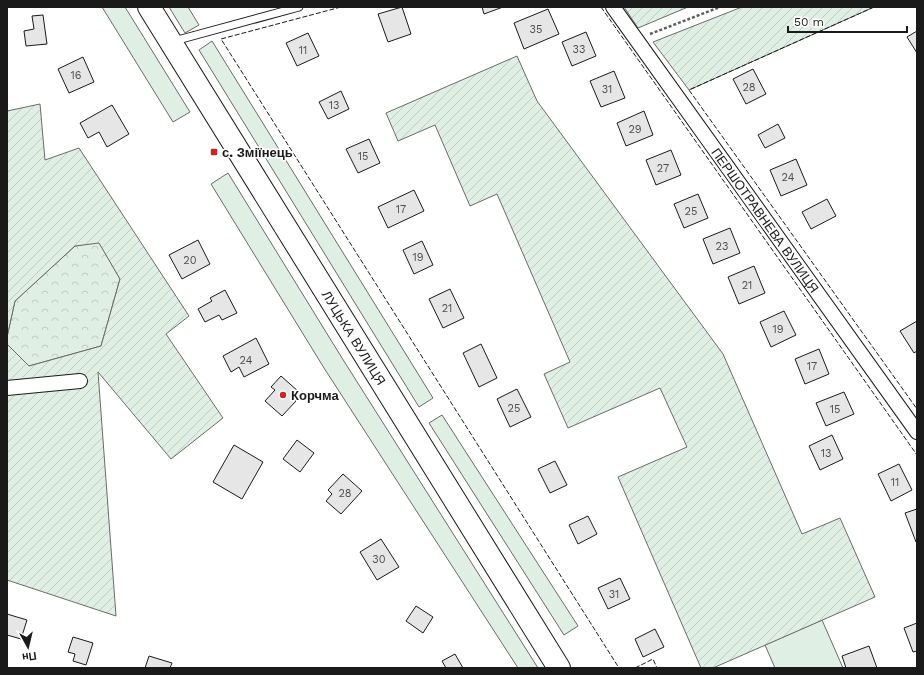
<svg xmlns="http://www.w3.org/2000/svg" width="924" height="675" font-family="'Work Sans',sans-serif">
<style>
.grass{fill:#e0efe3;stroke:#6a6a6a}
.forest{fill:url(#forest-crowns);stroke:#6a6a6a}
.garden{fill:url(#garden-furrows);stroke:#6a6a6a}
.building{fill:#e6e6e6;stroke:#1a1a1a}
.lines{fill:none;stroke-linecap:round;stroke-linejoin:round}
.lane-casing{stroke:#1a1a1a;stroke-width:9}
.street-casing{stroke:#1a1a1a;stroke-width:16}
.primary-casing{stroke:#1a1a1a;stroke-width:24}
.path{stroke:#5f5f5f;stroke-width:2.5;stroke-dasharray:3 2;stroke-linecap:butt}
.lane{stroke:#fff;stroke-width:7}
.street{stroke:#fff;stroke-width:14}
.primary{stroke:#fff;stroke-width:22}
.fence{stroke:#1a1a1a;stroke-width:1;stroke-dasharray:5 2;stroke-linecap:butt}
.poi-dot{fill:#c62828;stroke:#fff;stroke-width:1.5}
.labels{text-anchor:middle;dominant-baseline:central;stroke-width:3;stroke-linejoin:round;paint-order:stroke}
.number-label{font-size:11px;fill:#4d4d4d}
.poi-label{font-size:13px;font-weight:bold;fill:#1a1a1a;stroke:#fff;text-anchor:start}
.street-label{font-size:13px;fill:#1a1a1a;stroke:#fff}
</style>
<defs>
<pattern id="forest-crowns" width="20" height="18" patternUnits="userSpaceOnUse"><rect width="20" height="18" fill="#e0efe3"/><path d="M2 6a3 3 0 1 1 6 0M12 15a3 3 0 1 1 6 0" fill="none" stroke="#c0ccc2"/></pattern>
<pattern id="garden-furrows" width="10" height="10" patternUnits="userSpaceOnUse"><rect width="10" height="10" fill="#e0efe3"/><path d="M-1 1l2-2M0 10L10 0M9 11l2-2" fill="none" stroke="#c0ccc2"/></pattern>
</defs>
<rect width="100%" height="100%" fill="#fff"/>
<g class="grass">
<polygon points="102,7 125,7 190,112 173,122"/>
<polygon points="169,7 188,7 199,25 185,33"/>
<polygon points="212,41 433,398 419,407 199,50"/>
<polygon points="228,173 342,358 538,668 518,668 324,368 211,184"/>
<polygon points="442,415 578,626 564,635 429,423"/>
<polygon points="822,620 843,668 775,668 765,645"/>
</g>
<polygon class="forest" points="99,242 120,279 101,346 29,366 7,344 7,337 15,301 75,246"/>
<g class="garden">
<polygon points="624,7 688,7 638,28"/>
<polygon points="742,7 874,7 689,90 653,42"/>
<polygon points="517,56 537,101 723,354 802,534 840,518 875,597 713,668 701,668 618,477 687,447 660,388 568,428 544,374 570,362 497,194 470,206 435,125 398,141 386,113"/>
<polygon points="40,104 45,160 79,148 189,316 166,334 223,418 171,459 98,372 116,616 7,580 7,344 29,366 101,346 120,279 99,243 75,246 15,301 7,337 7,111"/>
</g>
<g class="building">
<polygon points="402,7 411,34 388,42 378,14"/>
<polygon points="482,7 503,7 484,14"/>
<polygon points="548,9 559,34 524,49 514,23"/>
<polygon points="43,15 47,44 26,46 24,31 34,29 32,16"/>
<polygon points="917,31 917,53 907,37"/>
<polygon points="586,32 596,56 572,66 562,42"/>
<polygon points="308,33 319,56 297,66 286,43"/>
<polygon points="83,57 94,82 69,93 58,69"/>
<polygon points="753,69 766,94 746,104 733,79"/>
<polygon points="614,71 625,98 601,107 590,81"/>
<polygon points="341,91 349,109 328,119 319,102"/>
<polygon points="112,105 129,134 107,147 99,132 88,138 80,123"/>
<polygon points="644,111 653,135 626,146 617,123"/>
<polygon points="778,124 785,138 765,148 758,135"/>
<polygon points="369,139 380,163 358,173 346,149"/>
<polygon points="671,150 681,175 656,185 646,160"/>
<polygon points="796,159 807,185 781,196 770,170"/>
<polygon points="414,190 424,211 388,228 378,207"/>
<polygon points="698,194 708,218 684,228 674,204"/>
<polygon points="827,199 836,216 811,229 802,212"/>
<polygon points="730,228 740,253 713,264 703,239"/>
<polygon points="198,240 210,264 182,279 169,255"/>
<polygon points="422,241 433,265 414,274 403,250"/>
<polygon points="754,266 765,293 739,304 728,277"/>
<polygon points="450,289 464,318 443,328 429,299"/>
<polygon points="225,290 237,313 222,320 219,315 205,322 198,309 212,301 210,298"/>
<polygon points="784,311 796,335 771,347 760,322"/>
<polygon points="917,321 917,351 914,353 900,331"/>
<polygon points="256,338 269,364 244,377 239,367 231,372 223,356"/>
<polygon points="481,344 497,378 479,387 463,353"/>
<polygon points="819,349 829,374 805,384 795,359"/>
<polygon points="281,376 299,392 293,398 296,401 282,416 265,401 275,390 271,387"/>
<polygon points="517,389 531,417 510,427 497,399"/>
<polygon points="844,392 854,414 826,426 816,403"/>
<polygon points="832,435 843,459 820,470 809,446"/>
<polygon points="297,440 314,453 300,472 283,459"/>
<polygon points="234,445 263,462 242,499 213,482"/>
<polygon points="555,461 567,485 550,493 538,469"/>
<polygon points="899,464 912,490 891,501 878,474"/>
<polygon points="343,474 362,491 341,514 326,501 332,494 328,490"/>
<polygon points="917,509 917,541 916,542 905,513"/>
<polygon points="588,516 597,534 578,544 569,525"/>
<polygon points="381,539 399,567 377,580 360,552"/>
<polygon points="620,578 630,599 608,609 598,588"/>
<polygon points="416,606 433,617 423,633 406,621"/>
<polygon points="7,614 27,620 21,639 7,635"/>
<polygon points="917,623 917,651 913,652 904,628"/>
<polygon points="655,629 664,647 643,657 635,639"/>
<polygon points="73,637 93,643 86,665 73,661 75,654 68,652"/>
<polygon points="869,646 877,668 846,668 842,656"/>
<polygon points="455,654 463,668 446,668 442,661"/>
<polygon points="149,656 172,663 170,668 145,668"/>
</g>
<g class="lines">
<g class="lane-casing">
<polyline id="lane" points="174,41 299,7"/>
</g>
<g class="street-casing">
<g id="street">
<path id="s1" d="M613 7 917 432"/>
<polyline points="7,388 80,381"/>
</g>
</g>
<g class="primary-casing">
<g id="primary">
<path id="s2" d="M149 7 559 668"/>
</g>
</g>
<polyline class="path" points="650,34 720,7"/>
<use href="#lane" class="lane"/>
<use href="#street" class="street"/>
<use href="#primary" class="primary"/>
<g class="fence">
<polyline points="341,7 221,39 619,668"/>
<polyline points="601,7 917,455"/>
<polyline points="874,7 689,90 917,409"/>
<polyline points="635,668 653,659 657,668"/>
</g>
</g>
<g class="poi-dot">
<rect x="210" y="148" width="8" height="8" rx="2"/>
<circle cx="283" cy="395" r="4"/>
</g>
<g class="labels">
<g class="number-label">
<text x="536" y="29">35</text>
<text x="579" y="49">33</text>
<text x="303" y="50">11</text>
<text x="76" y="75">16</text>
<text x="749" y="87">28</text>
<text x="607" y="89">31</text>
<text x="334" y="105">13</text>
<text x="635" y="129">29</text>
<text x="363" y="156">15</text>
<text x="663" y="168">27</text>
<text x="788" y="177">24</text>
<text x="401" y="209">17</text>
<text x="691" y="211">25</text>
<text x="722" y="246">23</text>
<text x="418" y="257">19</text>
<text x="190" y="260">20</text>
<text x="747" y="285">21</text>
<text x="447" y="308">21</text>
<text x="778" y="329">19</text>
<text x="246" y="360">24</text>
<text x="812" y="366">17</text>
<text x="514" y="408">25</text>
<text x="835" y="409">15</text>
<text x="826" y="453">13</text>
<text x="895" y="482">11</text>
<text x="345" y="493">28</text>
<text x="379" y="559">30</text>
<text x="614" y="594">31</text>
</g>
<g class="poi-label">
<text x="222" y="152">с. Зміїнець</text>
<text x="291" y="395">Корчма</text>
</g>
<g class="street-label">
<text stroke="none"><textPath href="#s1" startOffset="262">ПЕРШОТРАВНЕВА ВУЛИЦЯ</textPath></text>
<text stroke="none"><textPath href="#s2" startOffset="389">ЛУЦЬКА ВУЛИЦЯ</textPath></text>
</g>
</g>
<rect width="924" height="675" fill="none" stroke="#1a1a1a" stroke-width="16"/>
<g transform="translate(28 647) rotate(172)" stroke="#ffffff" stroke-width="3" paint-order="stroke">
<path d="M0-3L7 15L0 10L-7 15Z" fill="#1a1a1a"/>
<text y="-6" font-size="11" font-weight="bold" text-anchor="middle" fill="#1a1a1a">Пн</text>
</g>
<path d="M788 26v6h119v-6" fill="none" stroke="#1a1a1a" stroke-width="2"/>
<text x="794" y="26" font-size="12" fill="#1a1a1a" stroke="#ffffff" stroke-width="3" paint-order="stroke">50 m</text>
</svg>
